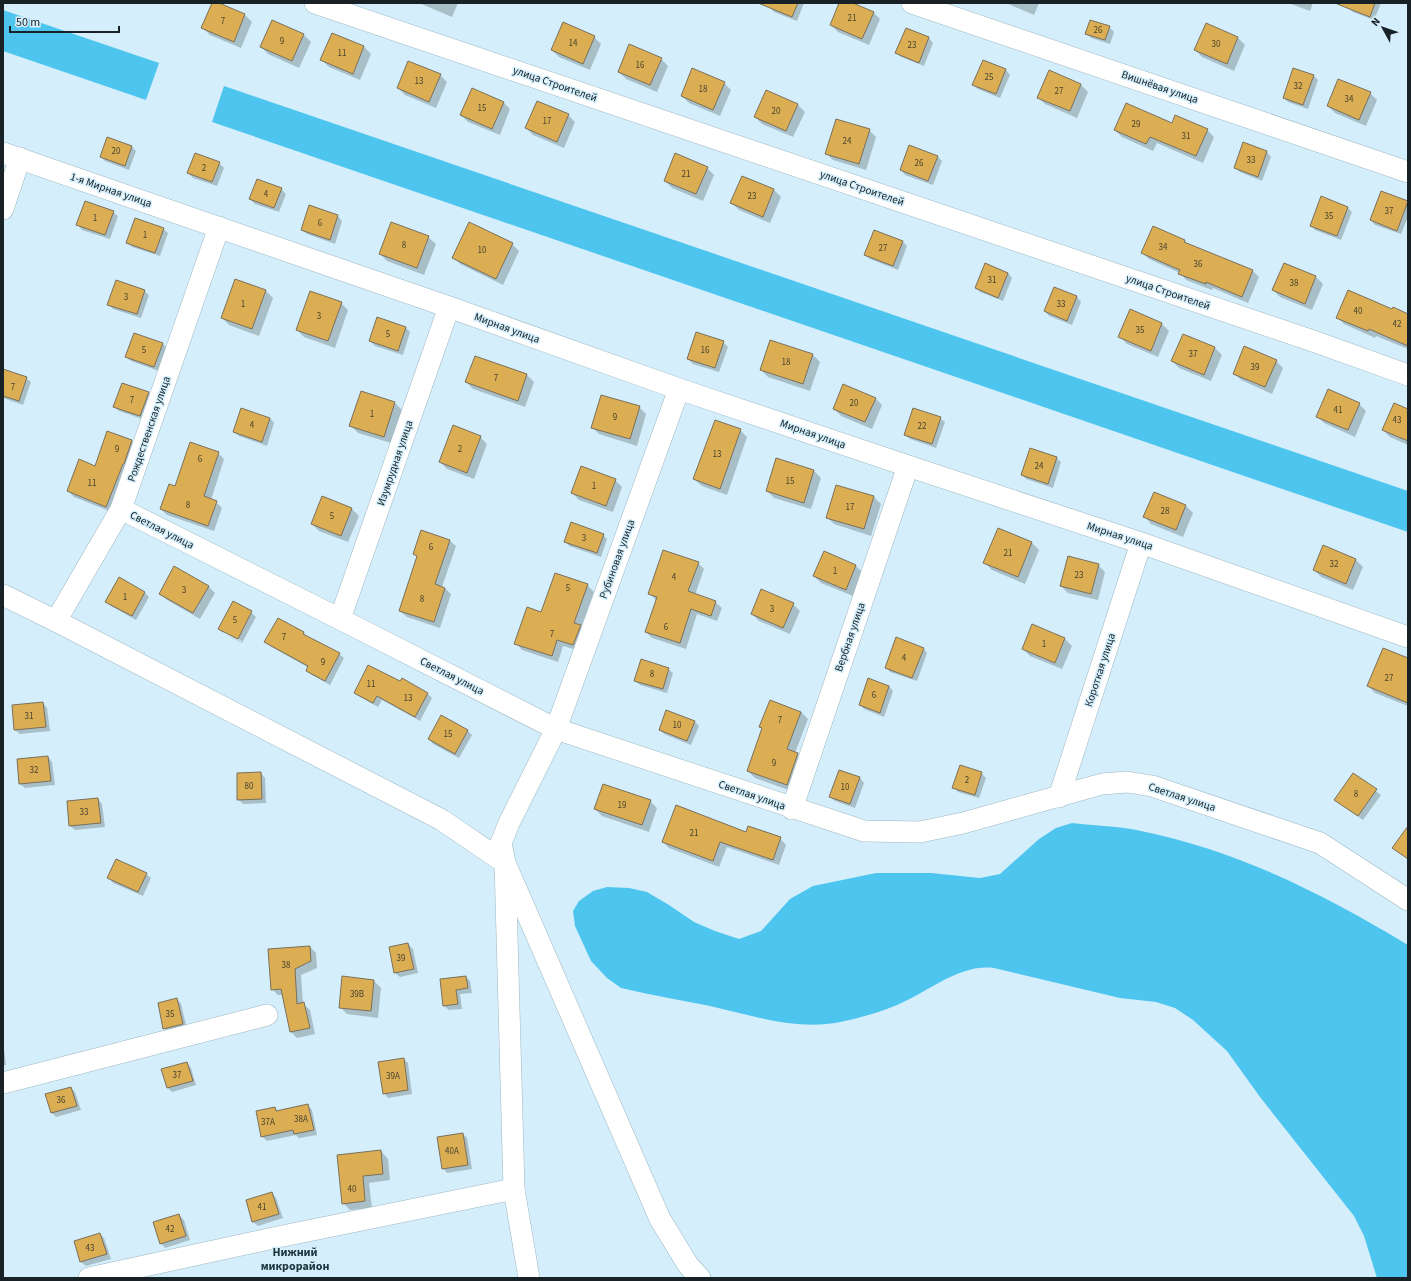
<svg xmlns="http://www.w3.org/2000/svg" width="1411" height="1281" font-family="'Source Sans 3',sans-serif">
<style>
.forest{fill:#4ec5ef}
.shadow{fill:#0003}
.building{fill:#dcae53;stroke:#7a6f5b}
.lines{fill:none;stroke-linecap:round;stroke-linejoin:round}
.minor-casing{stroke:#9db7c2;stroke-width:22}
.minor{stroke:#fff;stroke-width:21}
.labels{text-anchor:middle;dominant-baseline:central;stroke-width:3;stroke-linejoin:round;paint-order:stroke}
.number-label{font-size:9px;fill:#484431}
.street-label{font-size:11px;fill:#172126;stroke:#d4effb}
.neighbourhood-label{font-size:12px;font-weight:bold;fill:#213740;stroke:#d4effb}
</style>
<rect width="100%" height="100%" fill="#d4effb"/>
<g class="forest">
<polygon points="3,10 159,63 146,100 3,51"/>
<polygon points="224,86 1408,491 1408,532 212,122"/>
<path d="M1072 823C1095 826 1119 826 1141 831 1239 851 1323 894 1408 945V1278H1377L1364 1236 1354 1216 1260 1097 1227 1051 1193 1020 1175 1008 1156 1002 1120 998 994 968C958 964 929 992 897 1005 881 1012 862 1017 845 1021 800 1032 754 1016 710 1006 681 1000 651 995 621 988L607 978 591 961 575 926 573 911 579 901 593 891 607 887 629 888 647 892 669 905 694 922 715 931 739 939 761 931 790 899 813 886 876 873H931L980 878 1000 874 1039 839 1056 828Z"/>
</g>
<g class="shadow">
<polygon points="213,3 216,3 245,15 252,22 241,48 210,35 203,28"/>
<polygon points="419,3 458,3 452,17"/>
<polygon points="772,3 804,3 797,21 774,12 770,7"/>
<polygon points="840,3 851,3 873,12 880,19 869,45 838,32 831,25"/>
<polygon points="1006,3 1039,3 1034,15"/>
<polygon points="1288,3 1313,3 1310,11"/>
<polygon points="1350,3 1381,3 1374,20 1353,12 1348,8"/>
<polygon points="1109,27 1114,32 1110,44 1091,38 1087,34"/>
<polygon points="906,29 929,38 933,43 924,66 901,57 896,53"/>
<polygon points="333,34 364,47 371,54 360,80 329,67 322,60"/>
<polygon points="304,35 311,42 299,68 268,54 261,47"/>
<polygon points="594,37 601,44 590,70 559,57 552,50"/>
<polygon points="1238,38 1245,45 1234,71 1202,57 1195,50"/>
<polygon points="661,59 668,66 657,92 626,79 619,72"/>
<polygon points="983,61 1006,70 1010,75 1000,98 978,89 973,85"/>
<polygon points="440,75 447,82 436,108 405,95 398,88"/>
<polygon points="1313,75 1318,80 1308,109 1288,102 1284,98"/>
<polygon points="724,83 731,90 720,116 689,103 682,96"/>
<polygon points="1081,85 1088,92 1077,118 1045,104 1038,97"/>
<polygon points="1370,93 1377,100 1366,126 1335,113 1328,106"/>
<polygon points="503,102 510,109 500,135 468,122 461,115"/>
<polygon points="798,105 805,112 793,137 762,124 755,117"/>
<polygon points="568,115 575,122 564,148 533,135 526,128"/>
<polygon points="1173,124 1207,130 1214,137 1203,163 1157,143 1153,151 1122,137 1115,130"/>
<polygon points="869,130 876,137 866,170 833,160 826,153"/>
<polygon points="132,147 136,151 129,170 105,161 101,157"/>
<polygon points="1267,152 1271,157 1262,181 1240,172 1235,168"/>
<polygon points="938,157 942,161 933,185 905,175 901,170"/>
<polygon points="219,163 224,168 217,186 193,178 188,173"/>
<polygon points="707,168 714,175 703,201 672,188 665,181"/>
<polygon points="742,177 774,190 781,197 770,223 739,210 732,203"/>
<polygon points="281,189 286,194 279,212 255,204 250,199"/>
<polygon points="1322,198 1348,208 1352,212 1341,240 1315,230 1311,225"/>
<polygon points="1408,202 1408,217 1401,234 1375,225 1371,220"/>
<polygon points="310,207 338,216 342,221 335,244 307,234 302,230"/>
<polygon points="113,212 118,216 110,239 82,230 78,225"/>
<polygon points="163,229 168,233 160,256 132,247 128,243"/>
<polygon points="428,237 436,244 424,275 387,261 380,254"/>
<polygon points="902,241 907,246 898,270 870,259 865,255"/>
<polygon points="1185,241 1190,246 1253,271 1259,277 1248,303 1213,288 1212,290 1186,280 1180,273 1149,259 1142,253"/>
<polygon points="512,244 519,251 503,285 460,264 453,257"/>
<polygon points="986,264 1008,273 1012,278 1003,301 980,292 976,288"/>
<polygon points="1284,264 1316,277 1323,284 1312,310 1280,297 1273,290"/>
<polygon points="1054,288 1077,297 1081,302 1072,325 1049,316 1045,311"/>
<polygon points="144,291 149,295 141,318 113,309 109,304"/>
<polygon points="266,291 273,298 259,336 229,325 222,318"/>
<polygon points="341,303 348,310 335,348 304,337 297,330"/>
<polygon points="1130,311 1162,324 1169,331 1158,357 1127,344 1120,337"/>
<polygon points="1393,311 1408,315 1408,349 1376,336 1375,338 1344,324 1337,317"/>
<polygon points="378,318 406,328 410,332 403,355 375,346 370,341"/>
<polygon points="1183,335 1215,348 1222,355 1211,381 1179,368 1172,361"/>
<polygon points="723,342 728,347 719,372 693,364 688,359"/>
<polygon points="162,343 167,348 159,371 131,361 126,357"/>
<polygon points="813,355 820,362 810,391 768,377 761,370"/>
<polygon points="476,357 527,375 534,382 525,407 473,389 466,382"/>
<polygon points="1276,361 1283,368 1272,394 1241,380 1234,373"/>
<polygon points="3,370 26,378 31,382 23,405 3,398"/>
<polygon points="361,392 395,403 402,410 391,443 358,433 351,426"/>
<polygon points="148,393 153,397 145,420 119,411 114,407"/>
<polygon points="875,398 882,405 872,429 841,416 834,409"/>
<polygon points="1359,404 1366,411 1355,437 1324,423 1317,416"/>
<polygon points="639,407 646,414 637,446 599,434 592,427"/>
<polygon points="1408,410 1408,445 1390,437 1383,430"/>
<polygon points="270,418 274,423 267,446 239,436 234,432"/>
<polygon points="940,418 945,422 936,448 910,439 905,435"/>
<polygon points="740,430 747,437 727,495 702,486 694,479"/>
<polygon points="107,433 132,441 138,447 112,512 74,497 68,491 96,467"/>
<polygon points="480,437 487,444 474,479 447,469 440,462"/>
<polygon points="218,453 224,459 211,500 216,502 222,508 214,531 167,515 161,509 175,487"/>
<polygon points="1056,458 1061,462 1053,488 1026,479 1022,475"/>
<polygon points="777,460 814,471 821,478 811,509 774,498 767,491"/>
<polygon points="615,480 622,487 613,512 579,500 572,493"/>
<polygon points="837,486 874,497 881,504 871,536 834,524 827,517"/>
<polygon points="1154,493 1186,506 1193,513 1183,537 1151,524 1144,516"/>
<polygon points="323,498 352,509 359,516 348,542 319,531 312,524"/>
<polygon points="998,530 1032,543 1039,550 1025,584 992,570 985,563"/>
<polygon points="603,535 607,539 601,557 569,546 565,541"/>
<polygon points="449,540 456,546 442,587 445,588 451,594 440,628 407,617 400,611 418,558 414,554"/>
<polygon points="824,553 856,566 863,573 853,596 821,583 814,576"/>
<polygon points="1356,560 1363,567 1353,590 1321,577 1314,570"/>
<polygon points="698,563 704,569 695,595 715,602 722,608 717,621 697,614 686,649 652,638 646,632 656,600 649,593"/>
<polygon points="1098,565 1105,572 1098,600 1068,593 1061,586"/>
<polygon points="119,579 145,593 149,597 136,620 111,606 106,601"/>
<polygon points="587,585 594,592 581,627 587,632 580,651 563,646 558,662 522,650 516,643 542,613"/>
<polygon points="208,586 215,593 200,619 167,600 160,593"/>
<polygon points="793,604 800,611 790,634 759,621 752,614"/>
<polygon points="251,612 256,617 242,643 223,633 242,642 242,641 223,631 223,633 219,629"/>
<polygon points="278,619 304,633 308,638 339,654 344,658 330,685 312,675 307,671 309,668 270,646 266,642"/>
<polygon points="1033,626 1065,639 1072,646 1062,669 1030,656 1023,649"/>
<polygon points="923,648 927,653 917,681 890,672 886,667"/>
<polygon points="1408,659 1408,706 1375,693 1368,686"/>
<polygon points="668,669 673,673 667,693 640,685 635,681"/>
<polygon points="402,679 428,694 432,698 420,721 382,700 378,707 360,697 355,693 400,683"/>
<polygon points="869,679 889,686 893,691 884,717 864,709 860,705"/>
<polygon points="43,703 47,708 50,731 20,734 15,730"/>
<polygon points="801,712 808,719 795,753 805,761 794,792 755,778 748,771 763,729 761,727"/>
<polygon points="694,721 699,726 691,745 664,734 660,730"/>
<polygon points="467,730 472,735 459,758 433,744 429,739"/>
<polygon points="48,757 52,762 55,785 25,788 20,784"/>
<polygon points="840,771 860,778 864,783 855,808 835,801 830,797"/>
<polygon points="261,773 265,778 266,803 243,804 238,799"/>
<polygon points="981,773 986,778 979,798 958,792 954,787"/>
<polygon points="1353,774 1381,795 1363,820 1340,804"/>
<polygon points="98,799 102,804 105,827 75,830 70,826"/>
<polygon points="650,801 657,808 649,832 602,816 595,809"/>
<polygon points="747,834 780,838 786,845 779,865 727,847 719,867 669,848 663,842"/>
<polygon points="146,874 151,878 143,896 113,883 109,878"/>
<polygon points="408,944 413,949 418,973 400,977 395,973"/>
<polygon points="310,947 316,953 317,968 301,975 303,1004 310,1010 315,1034 297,1038 291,1032 283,995 278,995 272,989"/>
<polygon points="466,977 470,981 472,993 460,994 462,1009 449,1010 444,1006"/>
<polygon points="374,981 381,988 378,1018 347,1014 340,1007"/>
<polygon points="177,999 181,1004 187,1029 169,1033 164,1028"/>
<polygon points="3,1041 6,1065 3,1065"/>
<polygon points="403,1059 408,1063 412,1094 388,1098 384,1093"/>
<polygon points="187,1063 191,1068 196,1085 172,1092 168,1088 163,1070"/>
<polygon points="71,1088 75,1092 81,1110 56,1117 52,1113"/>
<polygon points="308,1105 312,1110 317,1135 299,1138 296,1135 267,1141 262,1136 275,1108 279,1112"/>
<polygon points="463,1134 467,1138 472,1169 447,1173 443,1168"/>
<polygon points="381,1151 388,1159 390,1180 369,1183 372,1208 350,1210 343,1203"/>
<polygon points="272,1193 276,1198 283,1218 258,1226 253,1222"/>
<polygon points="179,1215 184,1220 190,1240 165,1248 161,1243"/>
<polygon points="100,1234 104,1238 111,1259 86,1266 81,1262 75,1242"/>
</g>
<g class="building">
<polygon points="212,3 219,3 245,14 234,42 201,28"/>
<polygon points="758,3 798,3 792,17"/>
<polygon points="839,3 853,3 874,12 862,39 830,25"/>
<polygon points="1337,3 1375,3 1370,17 1337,4"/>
<polygon points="272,20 304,34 292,61 260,47"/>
<polygon points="1090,20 1110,26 1105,40 1085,34"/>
<polygon points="563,22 595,36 583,64 551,50"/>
<polygon points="1206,23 1238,37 1227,64 1194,50"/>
<polygon points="906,28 929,37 919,63 895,53"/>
<polygon points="332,33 364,46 353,74 320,60"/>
<polygon points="629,44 662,58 650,85 618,72"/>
<polygon points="983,60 1006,69 996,94 972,85"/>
<polygon points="408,61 441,74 429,102 397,88"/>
<polygon points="692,68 725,82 713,110 681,96"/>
<polygon points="1293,68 1314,75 1303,105 1283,98"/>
<polygon points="1049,70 1081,84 1070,111 1037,98"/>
<polygon points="1338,79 1371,92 1359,120 1327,106"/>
<polygon points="472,88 504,102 492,129 460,115"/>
<polygon points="766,90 798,104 786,131 754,117"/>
<polygon points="537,101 569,114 557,142 525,128"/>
<polygon points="1126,103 1172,123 1175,115 1208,129 1196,156 1150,137 1146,144 1114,130"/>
<polygon points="836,119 870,129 859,164 825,154"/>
<polygon points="107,137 132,146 125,166 100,157"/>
<polygon points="1243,142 1267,151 1258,177 1234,168"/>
<polygon points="909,145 938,156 928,181 900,170"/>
<polygon points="195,153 220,162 212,182 187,173"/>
<polygon points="675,153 708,167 696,194 664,181"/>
<polygon points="742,176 774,189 763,217 730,203"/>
<polygon points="257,179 282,188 274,208 249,199"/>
<polygon points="1381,191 1408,201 1397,231 1370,220"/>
<polygon points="1321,196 1348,207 1337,236 1310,226"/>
<polygon points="85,201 114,211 105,235 76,225"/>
<polygon points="309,205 338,215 330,240 301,230"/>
<polygon points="135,218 164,228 155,253 126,243"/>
<polygon points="391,222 429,236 417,268 379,254"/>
<polygon points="469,222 513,243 496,279 452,258"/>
<polygon points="1153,226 1185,240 1184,242 1253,270 1242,297 1206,282 1206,284 1178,274 1180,270 1141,253"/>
<polygon points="874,230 903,241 893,266 864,255"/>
<polygon points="985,263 1008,273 998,298 975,288"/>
<polygon points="1284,263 1316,276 1305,304 1272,290"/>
<polygon points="235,279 266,290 252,329 221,318"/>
<polygon points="116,280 145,290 137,314 107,305"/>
<polygon points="1054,287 1077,296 1067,321 1044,311"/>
<polygon points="1348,290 1392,309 1393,307 1408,314 1408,346 1369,329 1368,331 1336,318"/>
<polygon points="310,291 342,302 328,341 296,330"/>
<polygon points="1130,309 1162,323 1151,351 1118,337"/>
<polygon points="377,317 406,327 398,351 369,341"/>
<polygon points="696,332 724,341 715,368 687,359"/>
<polygon points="134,333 163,343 154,367 125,357"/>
<polygon points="1183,334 1215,347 1204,375 1171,361"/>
<polygon points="770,340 813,354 803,384 760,370"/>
<polygon points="1244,346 1277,360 1265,387 1233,374"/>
<polygon points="475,356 527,374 518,401 465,382"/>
<polygon points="3,369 27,377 19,401 3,396"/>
<polygon points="122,383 149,392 140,416 113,407"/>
<polygon points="843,384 876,398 865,422 833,409"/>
<polygon points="1328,389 1360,403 1348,430 1316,417"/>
<polygon points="361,391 395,402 384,437 349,426"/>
<polygon points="601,395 640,406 630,439 591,428"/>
<polygon points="1394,403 1408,409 1408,441 1382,430"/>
<polygon points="241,408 270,418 262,442 233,432"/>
<polygon points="913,408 941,417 932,444 904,435"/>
<polygon points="715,420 741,429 720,489 693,479"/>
<polygon points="453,425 481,436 467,473 439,462"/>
<polygon points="107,431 132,440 124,464 123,464 106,507 67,491 79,459 95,466"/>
<polygon points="190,442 219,452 204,496 217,501 208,526 160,509 169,484 175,486"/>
<polygon points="1030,448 1057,457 1048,484 1021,475"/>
<polygon points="776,458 814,470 804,503 766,491"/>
<polygon points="581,466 616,479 606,506 571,493"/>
<polygon points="836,485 874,496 864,529 826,518"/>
<polygon points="1154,492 1186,505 1176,530 1143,517"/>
<polygon points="322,496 352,508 341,536 311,524"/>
<polygon points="571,522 604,534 597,553 564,542"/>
<polygon points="998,528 1032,542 1018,577 983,563"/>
<polygon points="421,530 450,540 435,584 445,588 434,622 399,611 417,556 413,554"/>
<polygon points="1323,545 1356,559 1346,584 1313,570"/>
<polygon points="663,550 699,562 688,591 716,601 711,616 691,609 680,643 645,632 657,597 648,594"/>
<polygon points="824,551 856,565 846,590 813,576"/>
<polygon points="1068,556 1099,564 1091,594 1060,586"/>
<polygon points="174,566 209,586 193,613 159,594"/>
<polygon points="555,573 588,584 574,623 581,625 573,645 557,640 552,656 514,644 527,607 541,612"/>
<polygon points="119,577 145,592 132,616 105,602"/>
<polygon points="761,589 794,603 783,628 751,614"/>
<polygon points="233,601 252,611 238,639 218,629"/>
<polygon points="278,618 304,632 303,634 340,653 325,681 306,671 308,666 264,642"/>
<polygon points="1032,624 1065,638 1055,663 1022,649"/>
<polygon points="896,637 924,648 912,678 885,668"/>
<polygon points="1383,648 1408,658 1408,703 1367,686"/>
<polygon points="641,659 669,668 663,689 634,681"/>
<polygon points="368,665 400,681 402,678 428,693 415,717 377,696 373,703 354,693"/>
<polygon points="868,678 889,686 880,713 859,705"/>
<polygon points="770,700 801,712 787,749 798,753 787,785 747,771 762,728 759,727"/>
<polygon points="43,702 46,727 14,730 12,705"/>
<polygon points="666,710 695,721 687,741 659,730"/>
<polygon points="441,715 468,730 455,754 428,739"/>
<polygon points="48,756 51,781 19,784 17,759"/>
<polygon points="960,765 982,772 975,795 952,788"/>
<polygon points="839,770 860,777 850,804 829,797"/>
<polygon points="261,772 262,799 237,800 237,773"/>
<polygon points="1353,773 1377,789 1358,816 1334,800"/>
<polygon points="603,784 651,800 642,825 594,809"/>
<polygon points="98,798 101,823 69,826 67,801"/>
<polygon points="676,805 746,832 748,826 781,837 773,860 720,842 713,861 662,842"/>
<polygon points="1408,826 1408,859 1392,848"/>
<polygon points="116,859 147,873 138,892 107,878"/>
<polygon points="408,943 414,969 394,973 389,947"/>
<polygon points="310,946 311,961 295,969 297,1004 304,1002 310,1028 290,1032 281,989 271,990 268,949"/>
<polygon points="342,976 374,980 371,1011 339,1008"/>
<polygon points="466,976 468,988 456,990 458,1004 443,1006 440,979"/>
<polygon points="177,998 183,1024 163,1029 158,1003"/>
<polygon points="404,1058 408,1090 383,1094 378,1062"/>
<polygon points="187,1062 193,1081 167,1088 161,1069"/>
<polygon points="71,1087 77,1106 51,1113 45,1094"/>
<polygon points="308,1104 314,1130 294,1134 293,1130 261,1137 256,1111 275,1107 276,1111"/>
<polygon points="463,1133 468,1165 442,1169 437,1137"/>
<polygon points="381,1150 383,1174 363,1176 365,1201 342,1204 337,1155"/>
<polygon points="272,1192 279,1214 252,1222 246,1200"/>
<polygon points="179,1214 186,1236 160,1244 153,1222"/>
<polygon points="100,1233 107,1254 80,1262 74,1241"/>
</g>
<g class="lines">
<g class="minor-casing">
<g id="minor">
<polyline points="315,3 1313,341 1408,375"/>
<polyline points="912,3 1408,172"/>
<polyline points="3,153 449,307 679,389 908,466 1141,543 1408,637"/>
<polyline points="3,209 20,158"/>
<polyline points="679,389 556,729 509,823 501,843 505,863 660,1219 688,1265 700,1278"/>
<polyline points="121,509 340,619 556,729 864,831 920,832 963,823 1102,784 1127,782 1152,786 1320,843 1408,900"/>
<polyline points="3,595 56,621 442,820 505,863 514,1189 529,1278"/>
<polyline points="340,619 449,307"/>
<polyline points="56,621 121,509 219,227"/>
<polyline points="1059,797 1141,543"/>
<polyline points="792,809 908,466"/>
<polyline points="3,1083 267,1015"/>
<polyline points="89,1278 278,1237 514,1189"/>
</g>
</g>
<use href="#minor" class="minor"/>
</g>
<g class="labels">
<g class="number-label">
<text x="852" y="18">21</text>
<text x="223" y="21">7</text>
<text x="1098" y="30">26</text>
<text x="282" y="41">9</text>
<text x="573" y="43">14</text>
<text x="1216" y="44">30</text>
<text x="912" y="45">23</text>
<text x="342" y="53">11</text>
<text x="640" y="65">16</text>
<text x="989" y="77">25</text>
<text x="419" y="81">13</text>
<text x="1298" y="86">32</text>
<text x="703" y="89">18</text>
<text x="1059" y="91">27</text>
<text x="1349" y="99">34</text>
<text x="482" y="108">15</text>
<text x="776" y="111">20</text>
<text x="547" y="121">17</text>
<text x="1136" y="124">29</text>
<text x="1186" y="136">31</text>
<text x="847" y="141">24</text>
<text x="116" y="151">20</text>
<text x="1251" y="160">33</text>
<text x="919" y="163">26</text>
<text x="204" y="168">2</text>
<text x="686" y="174">21</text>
<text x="266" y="194">4</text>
<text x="752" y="196">23</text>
<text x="1389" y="211">37</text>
<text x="1329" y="216">35</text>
<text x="95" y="218">1</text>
<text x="320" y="223">6</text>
<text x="145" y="235">1</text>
<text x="404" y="245">8</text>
<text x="1163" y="247">34</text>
<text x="883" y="248">27</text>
<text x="482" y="250">10</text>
<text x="1198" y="264">36</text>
<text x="992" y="280">31</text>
<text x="1294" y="283">38</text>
<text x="126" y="297">3</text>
<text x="243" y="304">1</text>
<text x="1061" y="304">33</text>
<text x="1358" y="311">40</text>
<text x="319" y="316">3</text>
<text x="1397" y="324">42</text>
<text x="1140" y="330">35</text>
<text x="388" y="334">5</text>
<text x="144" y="350">5</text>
<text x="705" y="350">16</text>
<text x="1193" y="354">37</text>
<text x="786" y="362">18</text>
<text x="1255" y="367">39</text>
<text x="496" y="378">7</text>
<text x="13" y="387">7</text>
<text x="132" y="400">7</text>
<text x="854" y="403">20</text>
<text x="1338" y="410">41</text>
<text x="372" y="414">1</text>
<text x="615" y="417">9</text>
<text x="1397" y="420">43</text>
<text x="252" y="425">4</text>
<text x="922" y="426">22</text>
<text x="117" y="449">9</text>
<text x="460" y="449">2</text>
<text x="717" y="454">13</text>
<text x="200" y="459">6</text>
<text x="1039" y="466">24</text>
<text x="790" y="481">15</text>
<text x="92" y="483">11</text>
<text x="594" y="486">1</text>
<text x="188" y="505">8</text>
<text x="850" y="507">17</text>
<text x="1165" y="511">28</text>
<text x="332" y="516">5</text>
<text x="584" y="538">3</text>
<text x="431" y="547">6</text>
<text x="1008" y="553">21</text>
<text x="1334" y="564">32</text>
<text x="835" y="571">1</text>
<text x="1079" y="575">23</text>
<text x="674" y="577">4</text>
<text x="568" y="588">5</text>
<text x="184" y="590">3</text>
<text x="125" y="597">1</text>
<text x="422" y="599">8</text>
<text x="772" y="609">3</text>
<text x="235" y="620">5</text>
<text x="666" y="627">6</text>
<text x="552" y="634">7</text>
<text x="284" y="637">7</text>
<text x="1044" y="644">1</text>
<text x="904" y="658">4</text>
<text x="323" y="662">9</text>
<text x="652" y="674">8</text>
<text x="1389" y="678">27</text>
<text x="371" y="684">11</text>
<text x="874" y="695">6</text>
<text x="408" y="698">13</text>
<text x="29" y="716">31</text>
<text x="780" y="720">7</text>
<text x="677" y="725">10</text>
<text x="448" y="734">15</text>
<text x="774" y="763">9</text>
<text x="34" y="770">32</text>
<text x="967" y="780">2</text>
<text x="249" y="786">80</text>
<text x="845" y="787">10</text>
<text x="1356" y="794">8</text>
<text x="622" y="805">19</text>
<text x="84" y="812">33</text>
<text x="694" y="833">21</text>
<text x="401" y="958">39</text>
<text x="286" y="965">38</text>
<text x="357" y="994">39В</text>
<text x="170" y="1014">35</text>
<text x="177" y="1075">37</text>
<text x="393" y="1076">39А</text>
<text x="61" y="1100">36</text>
<text x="301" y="1119">38А</text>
<text x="268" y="1122">37А</text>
<text x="452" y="1151">40А</text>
<text x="352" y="1189">40</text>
<text x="262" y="1207">41</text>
<text x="170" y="1229">42</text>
<text x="90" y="1248">43</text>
</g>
<g class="street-label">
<text transform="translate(555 84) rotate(19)">улица Строителей</text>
<text transform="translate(1160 87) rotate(19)">Вишнёвая улица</text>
<text transform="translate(862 188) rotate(19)">улица Строителей</text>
<text transform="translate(111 190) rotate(19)">1-я Мирная улица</text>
<text transform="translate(1168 292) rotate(19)">улица Строителей</text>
<text transform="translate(507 328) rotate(20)">Мирная улица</text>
<text transform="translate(149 429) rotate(-71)">Рождественская улица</text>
<text transform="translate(813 434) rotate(19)">Мирная улица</text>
<text transform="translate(395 463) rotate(-71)">Изумрудная улица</text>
<text transform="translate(162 530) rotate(27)">Светлая улица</text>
<text transform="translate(1120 536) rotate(18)">Мирная улица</text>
<text transform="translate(617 559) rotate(-70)">Рубиновая улица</text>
<text transform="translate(850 637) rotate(-71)">Вербная улица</text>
<text transform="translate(1100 670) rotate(-72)">Короткая улица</text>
<text transform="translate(452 676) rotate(27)">Светлая улица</text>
<text transform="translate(752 795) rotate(19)">Светлая улица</text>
<text transform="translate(1182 797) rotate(18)">Светлая улица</text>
</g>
<g class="neighbourhood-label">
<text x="295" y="1252">Нижний<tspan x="295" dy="14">микрорайон</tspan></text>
</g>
</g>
<rect width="1411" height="1281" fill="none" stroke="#172126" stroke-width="8"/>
<g transform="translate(1383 28) rotate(310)" stroke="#d4effb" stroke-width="3" paint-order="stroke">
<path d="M0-3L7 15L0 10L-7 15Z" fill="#172126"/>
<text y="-6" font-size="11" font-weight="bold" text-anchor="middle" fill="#172126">N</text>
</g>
<path d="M10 26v6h109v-6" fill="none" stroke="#172126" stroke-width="2"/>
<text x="16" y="26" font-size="12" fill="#172126" stroke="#d4effb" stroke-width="3" paint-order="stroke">50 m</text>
</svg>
